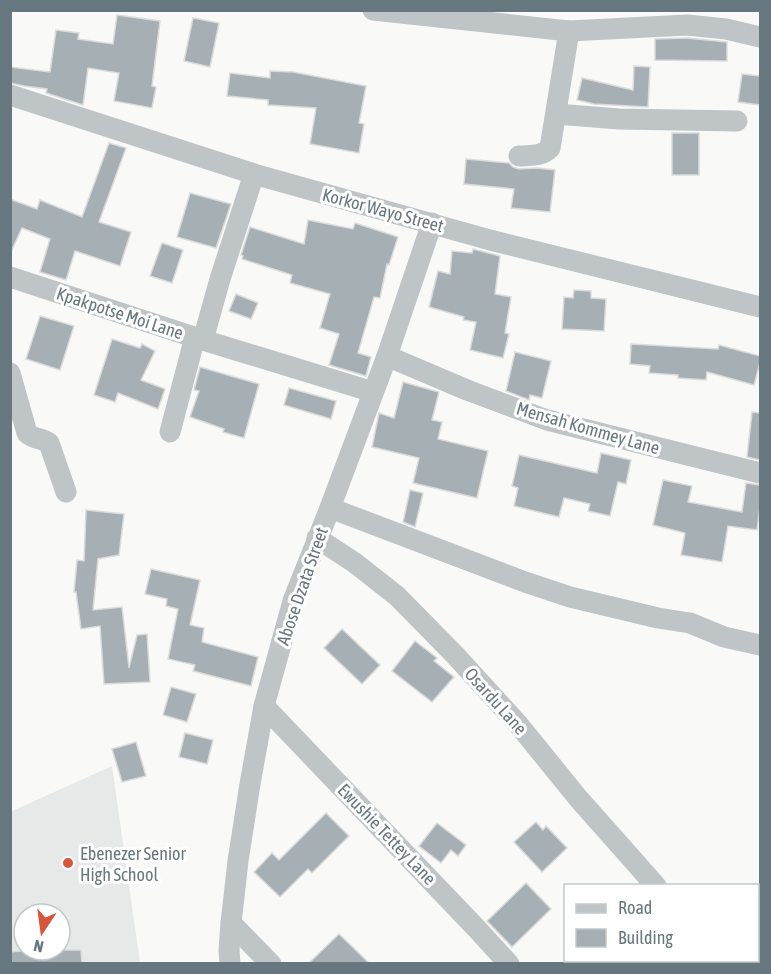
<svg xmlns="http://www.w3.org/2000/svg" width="771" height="974" font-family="'Asap Condensed',sans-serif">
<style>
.built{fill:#e7e9e8;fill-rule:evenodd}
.building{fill:#a6afb4;stroke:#dbdbda;stroke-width:1.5}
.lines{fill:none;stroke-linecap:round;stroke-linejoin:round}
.minor{stroke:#bfc4c7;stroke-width:21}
.poi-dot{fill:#d6553b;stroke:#fff;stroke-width:2}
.labels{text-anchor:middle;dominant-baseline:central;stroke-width:6;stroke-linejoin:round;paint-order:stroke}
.street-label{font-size:18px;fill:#667780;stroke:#fff}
.poi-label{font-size:18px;fill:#667780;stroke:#fff;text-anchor:start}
</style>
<rect width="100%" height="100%" fill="#f9f9f8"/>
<path class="built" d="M112 766 140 963H11L10 812ZM24 914H60V950H24Z"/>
<g class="building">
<polygon points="117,15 160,21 152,86 156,87 152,108 114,101 119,73 88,68 83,105 46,93 47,89 24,86 10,83 10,67 50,72 56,30 79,33 78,39 113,44"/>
<polygon points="193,18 219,23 210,67 184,61"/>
<polygon points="687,38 727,42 727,61 655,60 655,39"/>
<polygon points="634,66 650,67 648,107 594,104 577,100 582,78 633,90"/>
<polygon points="270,71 293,72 366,86 359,123 364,124 359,153 310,144 316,108 268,105 268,100 227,96 230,73 270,78"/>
<polygon points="742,74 760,76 760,105 738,102"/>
<rect x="672" y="133" width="27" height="42"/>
<polygon points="109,143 126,148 99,222 131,232 120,266 75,251 66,280 40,272 50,239 22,228 10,254 10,199 37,209 40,200 82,217"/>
<polygon points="466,159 509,163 513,167 519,169 537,168 555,170 550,212 511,208 514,189 464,184"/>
<polygon points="190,193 231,204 216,248 177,237"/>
<polygon points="308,220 353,229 355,223 398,237 389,265 387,264 380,298 374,297 358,353 371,357 366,376 329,365 339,334 320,328 330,294 290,283 292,275 242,259 243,256 241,255 250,227 304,244"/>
<polygon points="162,243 183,250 172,283 150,276"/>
<polygon points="473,249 500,256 495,294 511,297 505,333 509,334 503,358 470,350 476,322 463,320 464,317 429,307 438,271 450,274 452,251 472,253"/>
<polygon points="574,290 591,291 591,298 606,299 604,331 562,329 564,297 573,298"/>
<polygon points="236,294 258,303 251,319 229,311"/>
<polygon points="40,316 74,326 60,370 26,359"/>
<polygon points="112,339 140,348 142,344 155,351 141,380 165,389 158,409 118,393 115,402 94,395"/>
<polygon points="631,344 718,349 719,345 760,356 760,363 754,385 707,372 706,380 678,378 678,375 649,373 650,366 630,364"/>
<polygon points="515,352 551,361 542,398 530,395 529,400 506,391"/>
<polygon points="200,367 259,384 244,438 223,432 224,429 190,417 199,391 194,390"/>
<polygon points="403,382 439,392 432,420 442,422 438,439 488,451 477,498 413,483 419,458 372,447 379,413 394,418"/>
<polygon points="289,388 336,401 331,419 284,405"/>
<polygon points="752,412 760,413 760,460 747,457"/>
<polygon points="601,453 631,460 626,484 618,482 610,516 588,511 590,504 564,498 559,517 514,506 518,488 512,486 519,455 597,473"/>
<polygon points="663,480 692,486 688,502 742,512 746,483 760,485 760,507 757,530 728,526 722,562 681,555 685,533 653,525"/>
<polygon points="410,490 423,493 415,527 403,522"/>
<polygon points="86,510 124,514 119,555 98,559 93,610 122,607 129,668 137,635 147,634 150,682 104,684 100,626 81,629 76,592 74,592 77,560 84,561"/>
<polygon points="151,569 200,580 190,625 204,628 202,642 258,657 251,686 193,671 195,665 168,659 178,609 166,606 167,599 145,594"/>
<polygon points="342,629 380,665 362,684 324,648"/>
<polygon points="415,641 437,658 434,661 454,677 432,702 392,671"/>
<polygon points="171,687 196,694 187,722 163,715"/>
<polygon points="185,733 213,740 207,764 179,757"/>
<polygon points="136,742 146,776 122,782 112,749"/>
<polygon points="326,813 349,836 312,873 308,869 280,897 254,872 272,853 279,860"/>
<polygon points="536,822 543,830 546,826 567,848 542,872 514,842"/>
<polygon points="437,823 466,845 458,856 451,850 441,863 419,846"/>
<polygon points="526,883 551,909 512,947 487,921"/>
<polygon points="339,934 369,963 309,963"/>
<polygon points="33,950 81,950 82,963 10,963 10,952"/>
</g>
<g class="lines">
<g class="minor">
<polyline points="373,10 569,31 687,25 726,29 760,37"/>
<polyline points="10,95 254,174 490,240 760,307"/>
<polyline points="556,114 619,119 737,121"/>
<path d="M519 156C531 155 541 157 550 148L569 31"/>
<polyline points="10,277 203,340 373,392"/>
<polyline points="203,340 220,279 254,174"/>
<polyline points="387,356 467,390 547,420 760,473"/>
<path d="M10 373 27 433C33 439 42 438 49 443L66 492"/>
<polyline points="170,432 195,337"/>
<polyline points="330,508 525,582 570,597 658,618 690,623 724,637 760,645"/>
<polyline points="317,538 355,563 397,596 455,655 518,724 578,798 656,886"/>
<polyline points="264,706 478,930 509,964"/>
<polyline points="231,923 271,964"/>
<polyline points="723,960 724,962"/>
<polyline points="230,964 229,950 231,923 238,861 250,784 264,706 293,601 330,508 387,356 432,223"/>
</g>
</g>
<circle class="poi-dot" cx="68" cy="863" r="6"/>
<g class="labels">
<g class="street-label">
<text transform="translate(383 210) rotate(15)">Korkor Wayo Street</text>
<text transform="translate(120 313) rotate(18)">Kpakpotse Moi Lane</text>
<text transform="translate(588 428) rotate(16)">Mensah Kommey Lane</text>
<text transform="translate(302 586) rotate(-71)">Abose Dzata Street</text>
<text transform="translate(496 701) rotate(48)">Osardu Lane</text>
<text transform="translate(387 834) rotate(46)">Ewushie Tettey Lane</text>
</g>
<g class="poi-label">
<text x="80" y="853">Ebenezer Senior<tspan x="80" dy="21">High School</tspan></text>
</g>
</g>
<rect width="771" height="974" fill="none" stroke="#667780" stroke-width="24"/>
<rect x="564" y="884" width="195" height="78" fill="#ffffff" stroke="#c2c9cc" stroke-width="1.5"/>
<rect x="576" y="904" width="30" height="9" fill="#bfc4c7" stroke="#c2c9cc" stroke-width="1.5"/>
<text x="618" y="914" font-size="18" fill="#667780">Road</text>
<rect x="576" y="929" width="30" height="18" fill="#a6afb4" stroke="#c2c9cc" stroke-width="1.5"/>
<text x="618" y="944" font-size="18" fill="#667780">Building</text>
<g transform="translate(42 932) rotate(193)"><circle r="28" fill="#ffffff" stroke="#c2c9cc" stroke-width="1.5"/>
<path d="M0-4.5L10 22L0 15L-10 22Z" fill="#d6553b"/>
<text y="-9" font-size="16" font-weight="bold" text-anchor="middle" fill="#667780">N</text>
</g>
</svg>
